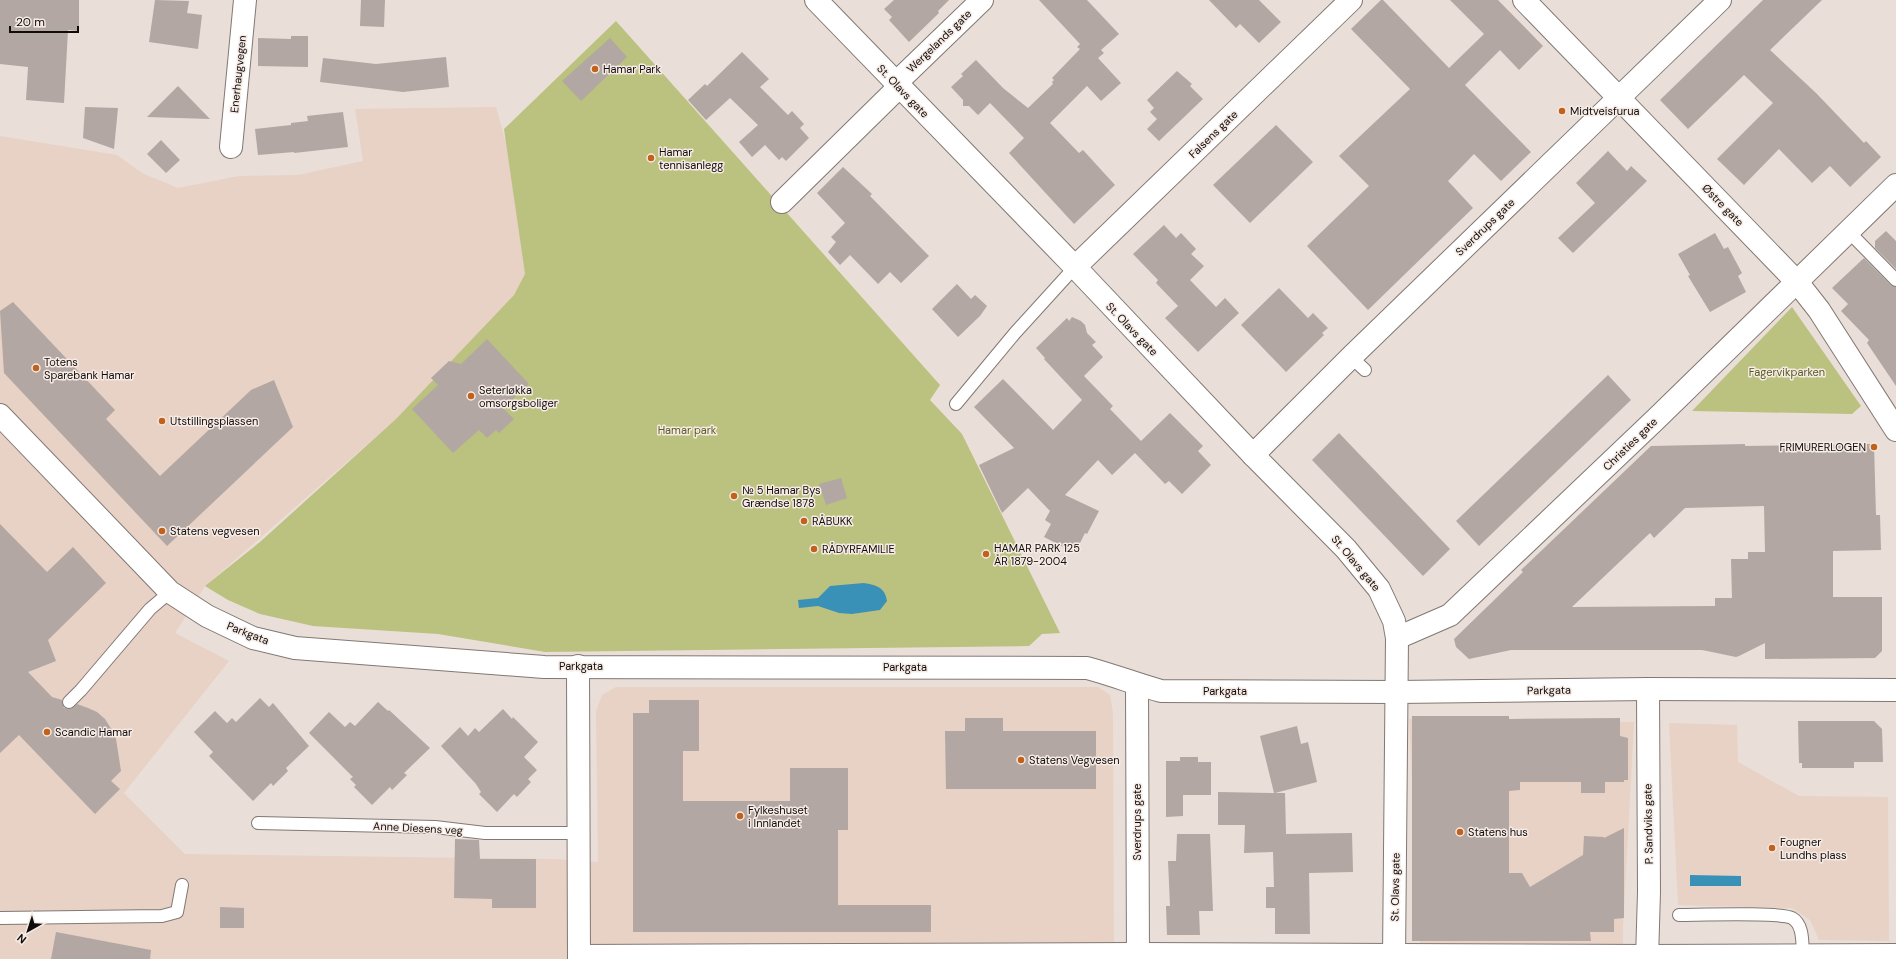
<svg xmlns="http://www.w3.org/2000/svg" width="1896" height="959" font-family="'DM Sans',sans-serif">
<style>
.commercial{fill:#e8d1c5}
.green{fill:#bbc17e}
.water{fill:#3991b7}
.building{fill:#b2a7a3;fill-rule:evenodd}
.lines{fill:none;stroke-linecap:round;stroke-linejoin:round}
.lane-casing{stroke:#827873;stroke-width:14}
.street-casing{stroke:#827873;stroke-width:24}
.secondary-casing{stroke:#827873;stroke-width:24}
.lane{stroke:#fff;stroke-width:12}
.street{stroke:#fff;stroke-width:22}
.secondary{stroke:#fff;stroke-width:22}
.poi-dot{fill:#c1611b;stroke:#f6ebe5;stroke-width:1.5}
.labels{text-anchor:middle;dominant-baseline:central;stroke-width:3;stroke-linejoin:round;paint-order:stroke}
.street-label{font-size:11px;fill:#100c0b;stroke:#f6ebe5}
.poi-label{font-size:11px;fill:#100c0b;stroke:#f6ebe5;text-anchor:start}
.park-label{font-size:11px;fill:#575b23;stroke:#f6ebe5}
</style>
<rect width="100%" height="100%" fill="#e9ded8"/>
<g class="commercial">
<polygon points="496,107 507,147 525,275 514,295 396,419 205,586 175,633 229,661 124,793 185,854 553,859 598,862 596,711 602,695 616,687 1098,687 1110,695 1113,713 1114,959 0,959 0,136 117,155 142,173 178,188 239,176 298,175 363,161 355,109"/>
<polygon points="1409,719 1634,722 1623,928 1623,959 1421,959"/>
<polygon points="1669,723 1737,725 1738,762 1799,796 1888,797 1889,941 1819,940 1810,920 1792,908 1678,905"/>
</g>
<g class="green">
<polygon points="616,21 940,385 930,400 962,434 1060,633 1042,634 1029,646 545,652 438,634 313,626 260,614 228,600 205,586 260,542 396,419 514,295 525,274 504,129"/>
<polygon points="1792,307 1861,406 1852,414 1692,411"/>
</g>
<g class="water">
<path d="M864 583C876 585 885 587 887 601L880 610 852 614 839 613 818 606 799 608 798 600 818 598 830 586Z"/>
<polygon points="1690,875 1741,876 1741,886 1690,886"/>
</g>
<g class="building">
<polygon points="0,0 79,0 79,31 68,30 64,103 26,100 28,67 0,64"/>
<polygon points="155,0 189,1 187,13 202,15 198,49 149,42"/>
<polygon points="361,0 385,0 384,27 360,26"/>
<polygon points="894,0 949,0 938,11 939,13 909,42 889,20 892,17 884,9"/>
<polygon points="1039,0 1087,0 1119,34 1101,50 1104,53 1098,58 1121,83 1101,101 1087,86 1050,123 1079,153 1083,150 1115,185 1074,224 1009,153 1024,138 990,103 978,115 969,106 963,106 963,100 951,87 963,76 961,74 976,60 1003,88 1028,108 1053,84 1052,82 1054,80 1052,78 1080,49 1077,47 1080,44"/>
<polygon points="1209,0 1259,0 1281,22 1259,43 1240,24 1236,28"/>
<polygon points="1381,0 1383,0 1449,68 1484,34 1450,0 1498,0 1543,46 1519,70 1500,50 1465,85 1531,152 1501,181 1474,154 1448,181 1473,208 1368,310 1307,246 1369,186 1339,156 1410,89 1351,29"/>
<polygon points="1763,0 1822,0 1770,50 1816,93 1864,143 1866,141 1881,157 1850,187 1830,166 1812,183 1779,149 1744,185 1717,159 1773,103 1744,75 1688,129 1660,100"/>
<polygon points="291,36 308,36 308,67 258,66 258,38 291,39"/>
<polygon points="610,38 627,57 581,101 562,81"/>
<polygon points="742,52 769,79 760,87 788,115 792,111 804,124 800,128 809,138 786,161 782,157 779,160 765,145 752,157 739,142 758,125 730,98 706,120 688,100 705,84 707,86"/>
<polygon points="446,57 449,87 403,92 320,82 323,58 376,64"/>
<polygon points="1177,71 1192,84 1190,86 1203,99 1159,141 1147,129 1157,119 1150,112 1154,108 1147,100"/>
<polygon points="178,86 210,119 147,117"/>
<polygon points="85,107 118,108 114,149 83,138"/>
<polygon points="343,112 348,147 294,153 294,152 258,155 255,129 291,125 291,123 308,121 307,116"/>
<polygon points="1276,125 1313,162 1250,223 1213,185"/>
<polygon points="161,140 180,160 166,173 147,154"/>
<polygon points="1608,151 1627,171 1631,166 1647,181 1573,253 1558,238 1595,203 1576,183"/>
<polygon points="843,167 872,194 870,196 929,256 901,283 890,272 878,284 850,255 840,265 828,252 836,242 831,237 845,223 817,193"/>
<polygon points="1164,225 1176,238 1181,233 1196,249 1191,254 1204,266 1190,280 1216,307 1225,298 1239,313 1198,352 1165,318 1178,306 1156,283 1158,280 1133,254"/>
<polygon points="1886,231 1896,241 1896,269 1875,248 1875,241"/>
<polygon points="1715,233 1724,249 1728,247 1742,273 1738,276 1746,292 1710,312 1688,276 1690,275 1678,254"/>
<polygon points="1864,258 1891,285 1896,287 1896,386 1867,343 1869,340 1841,311 1848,304 1832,288"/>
<polygon points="957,284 971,299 975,295 987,306 980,316 958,337 932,309"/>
<polygon points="1279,288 1308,318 1313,313 1328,328 1322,333 1324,335 1286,372 1241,325"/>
<polygon points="13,302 115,410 106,419 160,476 251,390 274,380 293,427 167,546 4,373 0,311"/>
<polygon points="1072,317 1081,321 1085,325 1087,333 1096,342 1092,345 1103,357 1084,376 1113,406 1110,409 1141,441 1170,413 1203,446 1198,451 1211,465 1182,494 1169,481 1165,484 1135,453 1112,475 1098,460 1065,495 1099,511 1087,534 1085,533 1075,553 1044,537 1051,524 1045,520 1050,511 1028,488 1002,513 979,465 1014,448 974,407 1003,379 1053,430 1082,400 1044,359 1045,358 1036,348 1067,318 1069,321"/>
<polygon points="487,339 529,384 503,408 514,419 499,433 496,430 487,438 479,430 453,453 412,409 438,385 431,378 449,361 461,364"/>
<polygon points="1608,375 1631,400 1479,546 1456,521"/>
<polygon points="1339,433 1450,549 1423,576 1312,460"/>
<path d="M1745 444V446L1874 444 1876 515H1880L1881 550 1833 551V597H1882V651L1875 658 1765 659V643L1739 656 1736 657 1702 650H1511L1469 659 1456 647 1454 639 1523 572 1521 570 1651 446ZM1764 506 1765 552H1748V559H1731L1732 598H1715V606L1572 607 1650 533 1654 538 1685 508Z"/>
<polygon points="841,478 847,498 826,505 819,484"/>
<polygon points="0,524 47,572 73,547 106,583 48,640 56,661 28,672 52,697 62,700 64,708 71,709 77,704 88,708 97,712 105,719 112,730 116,739 121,771 111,781 120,789 95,814 19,735 0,753"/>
<polygon points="260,698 269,707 273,703 309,746 286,768 288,771 273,786 271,783 253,801 209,756 213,752 194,732 215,711 227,723 232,718 236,722"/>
<polygon points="649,700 699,700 699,751 683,751 683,801 790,801 790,768 848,768 848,830 838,830 838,905 931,905 931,932 633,932 633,713 649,713"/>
<polygon points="378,702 388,711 389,710 430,748 404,773 407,775 392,790 390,787 372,805 354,787 356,785 350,779 353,777 309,733 329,712 345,727 350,722 355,726"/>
<polygon points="503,709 512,719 513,717 538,742 524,757 537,770 528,779 531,782 517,797 514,794 497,812 479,794 481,792 476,784 441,746 460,727 468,736 475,728 479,732"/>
<polygon points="1412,716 1509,716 1509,719 1620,718 1620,736 1628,738 1628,780 1624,780 1624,782 1605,782 1605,793 1581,793 1581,782 1520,782 1520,790 1509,791 1509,873 1522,873 1530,887 1583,855 1584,836 1604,837 1604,838 1624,828 1624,918 1614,919 1614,932 1590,932 1591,941 1412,941"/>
<polygon points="965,718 1003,718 1003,731 1096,731 1096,789 946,789 945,731 965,731"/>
<polygon points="1798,721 1874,721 1882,729 1883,762 1854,762 1854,768 1802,768 1802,763 1799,763"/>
<polygon points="1297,726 1301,744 1308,742 1317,782 1275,793 1285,793 1286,834 1352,833 1353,872 1309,873 1310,934 1275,934 1275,908 1266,908 1266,887 1274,887 1273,852 1244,853 1245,825 1218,825 1218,792 1274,793 1260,736"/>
<polygon points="1180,757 1198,757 1198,762 1211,762 1211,795 1183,795 1183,816 1166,817 1166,761 1180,761"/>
<polygon points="1177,834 1210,834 1213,911 1199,911 1200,935 1167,935 1166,906 1170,906 1168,861 1176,861"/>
<polygon points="455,839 479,840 480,859 536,859 536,908 492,908 492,899 454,898"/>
<polygon points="220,907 244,908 244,928 220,928"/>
<polygon points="56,932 151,950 150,959 51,959"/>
</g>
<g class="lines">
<g class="lane-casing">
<g id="lane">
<polyline points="1848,231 1896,280"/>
<polyline points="1351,357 1365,370"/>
<polyline points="956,404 1015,333 1075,267"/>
<polyline points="69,702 81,690 150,609 170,592"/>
<polyline points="258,823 435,827 485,833 578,833"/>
<path d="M1679 915C1698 915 1780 912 1792 918 1804 925 1802 943 1803 955"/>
<polyline points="0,918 162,916 177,912 182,885"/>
</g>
</g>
<g class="street-casing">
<g id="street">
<polyline points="1524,0 1797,282 1819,310 1896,430"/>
<polyline points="896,83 982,0"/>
<polyline points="231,147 245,0"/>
<polyline points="782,202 899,87"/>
<polyline points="1075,267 1351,0"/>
<path d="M0 415 170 592 207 616 253 638 295 648 544 667 1087 668C1113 675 1136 684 1161 691L1397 692 1648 689 1896 690"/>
<polyline points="1253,455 1351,357 1720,0"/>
<polyline points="1397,638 1450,615 1656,419 1896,185"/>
<polyline points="578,666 579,959"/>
<polyline points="1137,685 1138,959"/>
<polyline points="579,956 1138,954 1647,956 1896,955"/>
<polyline points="1647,959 1649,892 1648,689"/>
</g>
</g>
<g class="secondary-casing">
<polyline id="secondary" points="816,0 1075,267 1253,455 1346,549 1379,589 1394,621 1397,638 1394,959"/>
</g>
<use href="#lane" class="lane"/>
<use href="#street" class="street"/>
<use href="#secondary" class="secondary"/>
</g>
<g class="poi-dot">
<circle cx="595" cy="69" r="4"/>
<circle cx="1562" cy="111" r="4"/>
<circle cx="651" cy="158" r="4"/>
<circle cx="36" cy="368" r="4"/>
<circle cx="471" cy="396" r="4"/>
<circle cx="162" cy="421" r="4"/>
<circle cx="1874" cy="447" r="4"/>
<circle cx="734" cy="496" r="4"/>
<circle cx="804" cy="521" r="4"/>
<circle cx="162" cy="531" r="4"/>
<circle cx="814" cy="549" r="4"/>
<circle cx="986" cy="554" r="4"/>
<circle cx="47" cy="732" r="4"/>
<circle cx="1021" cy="760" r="4"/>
<circle cx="740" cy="816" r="4"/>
<circle cx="1460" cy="832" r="4"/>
<circle cx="1772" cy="848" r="4"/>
</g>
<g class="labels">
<g class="street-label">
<text transform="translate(939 41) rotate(-44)">Wergelands gate</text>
<text transform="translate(238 74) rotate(-84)">Enerhaugvegen</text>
<text transform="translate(903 91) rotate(46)">St. Olavs gate</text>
<text transform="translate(1213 134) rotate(-44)">Falsens gate</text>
<text transform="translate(1723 205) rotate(46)">Østre gate</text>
<text transform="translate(1485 227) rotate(-44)">Sverdrups gate</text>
<text transform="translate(1132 329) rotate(46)">St. Olavs gate</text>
<text transform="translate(1630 444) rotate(-44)">Christies gate</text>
<text transform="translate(1356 563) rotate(50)">St. Olavs gate</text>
<text transform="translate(248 633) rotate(21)">Parkgata</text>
<text x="581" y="666">Parkgata</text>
<text x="905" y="667">Parkgata</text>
<text transform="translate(1549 690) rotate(-1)">Parkgata</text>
<text x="1225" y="691">Parkgata</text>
<text transform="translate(1137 822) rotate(-90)">Sverdrups gate</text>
<text transform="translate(1648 824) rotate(-91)">P. Sandviks gate</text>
<text transform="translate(418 828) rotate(3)">Anne Diesens veg</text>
<text transform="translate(1395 887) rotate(-89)">St. Olavs gate</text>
</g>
<g class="poi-label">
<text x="603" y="69">Hamar Park</text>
<text x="1570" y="111">Midtveisfurua</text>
<text x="659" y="152">Hamar<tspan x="659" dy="13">tennisanlegg</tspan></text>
<text x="44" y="362">Totens<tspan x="44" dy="13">Sparebank Hamar</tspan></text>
<text x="479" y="390">Seterløkka<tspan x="479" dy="13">omsorgsboliger</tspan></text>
<text x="170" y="421">Utstillingsplassen</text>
<text x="1866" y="447" text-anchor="end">FRIMURERLOGEN</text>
<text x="742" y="490">№ 5 Hamar Bys<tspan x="742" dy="13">Grændse 1878</tspan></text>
<text x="812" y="521">RÅBUKK</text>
<text x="170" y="531">Statens vegvesen</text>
<text x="994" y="548">HAMAR PARK 125<tspan x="994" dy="13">ÅR 1879-2004</tspan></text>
<text x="822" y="549">RÅDYRFAMILIE</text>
<text x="55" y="732">Scandic Hamar</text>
<text x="1029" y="760">Statens Vegvesen</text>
<text x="748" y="810">Fylkeshuset<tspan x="748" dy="13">i Innlandet</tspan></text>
<text x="1468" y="832">Statens hus</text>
<text x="1780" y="842">Fougner<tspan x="1780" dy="13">Lundhs plass</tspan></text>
</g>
<g class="park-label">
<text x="1787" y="372">Fagervikparken</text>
<text x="687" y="430">Hamar park</text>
</g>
</g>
<g transform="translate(28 931) rotate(219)" stroke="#f6ebe5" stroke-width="3" paint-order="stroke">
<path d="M0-3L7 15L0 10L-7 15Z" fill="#100c0b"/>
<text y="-6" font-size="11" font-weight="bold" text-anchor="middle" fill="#100c0b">N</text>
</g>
<path d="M10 26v6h68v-6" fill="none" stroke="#100c0b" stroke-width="2"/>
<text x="16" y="26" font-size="12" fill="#100c0b" stroke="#f6ebe5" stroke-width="3" paint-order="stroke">20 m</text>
</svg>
